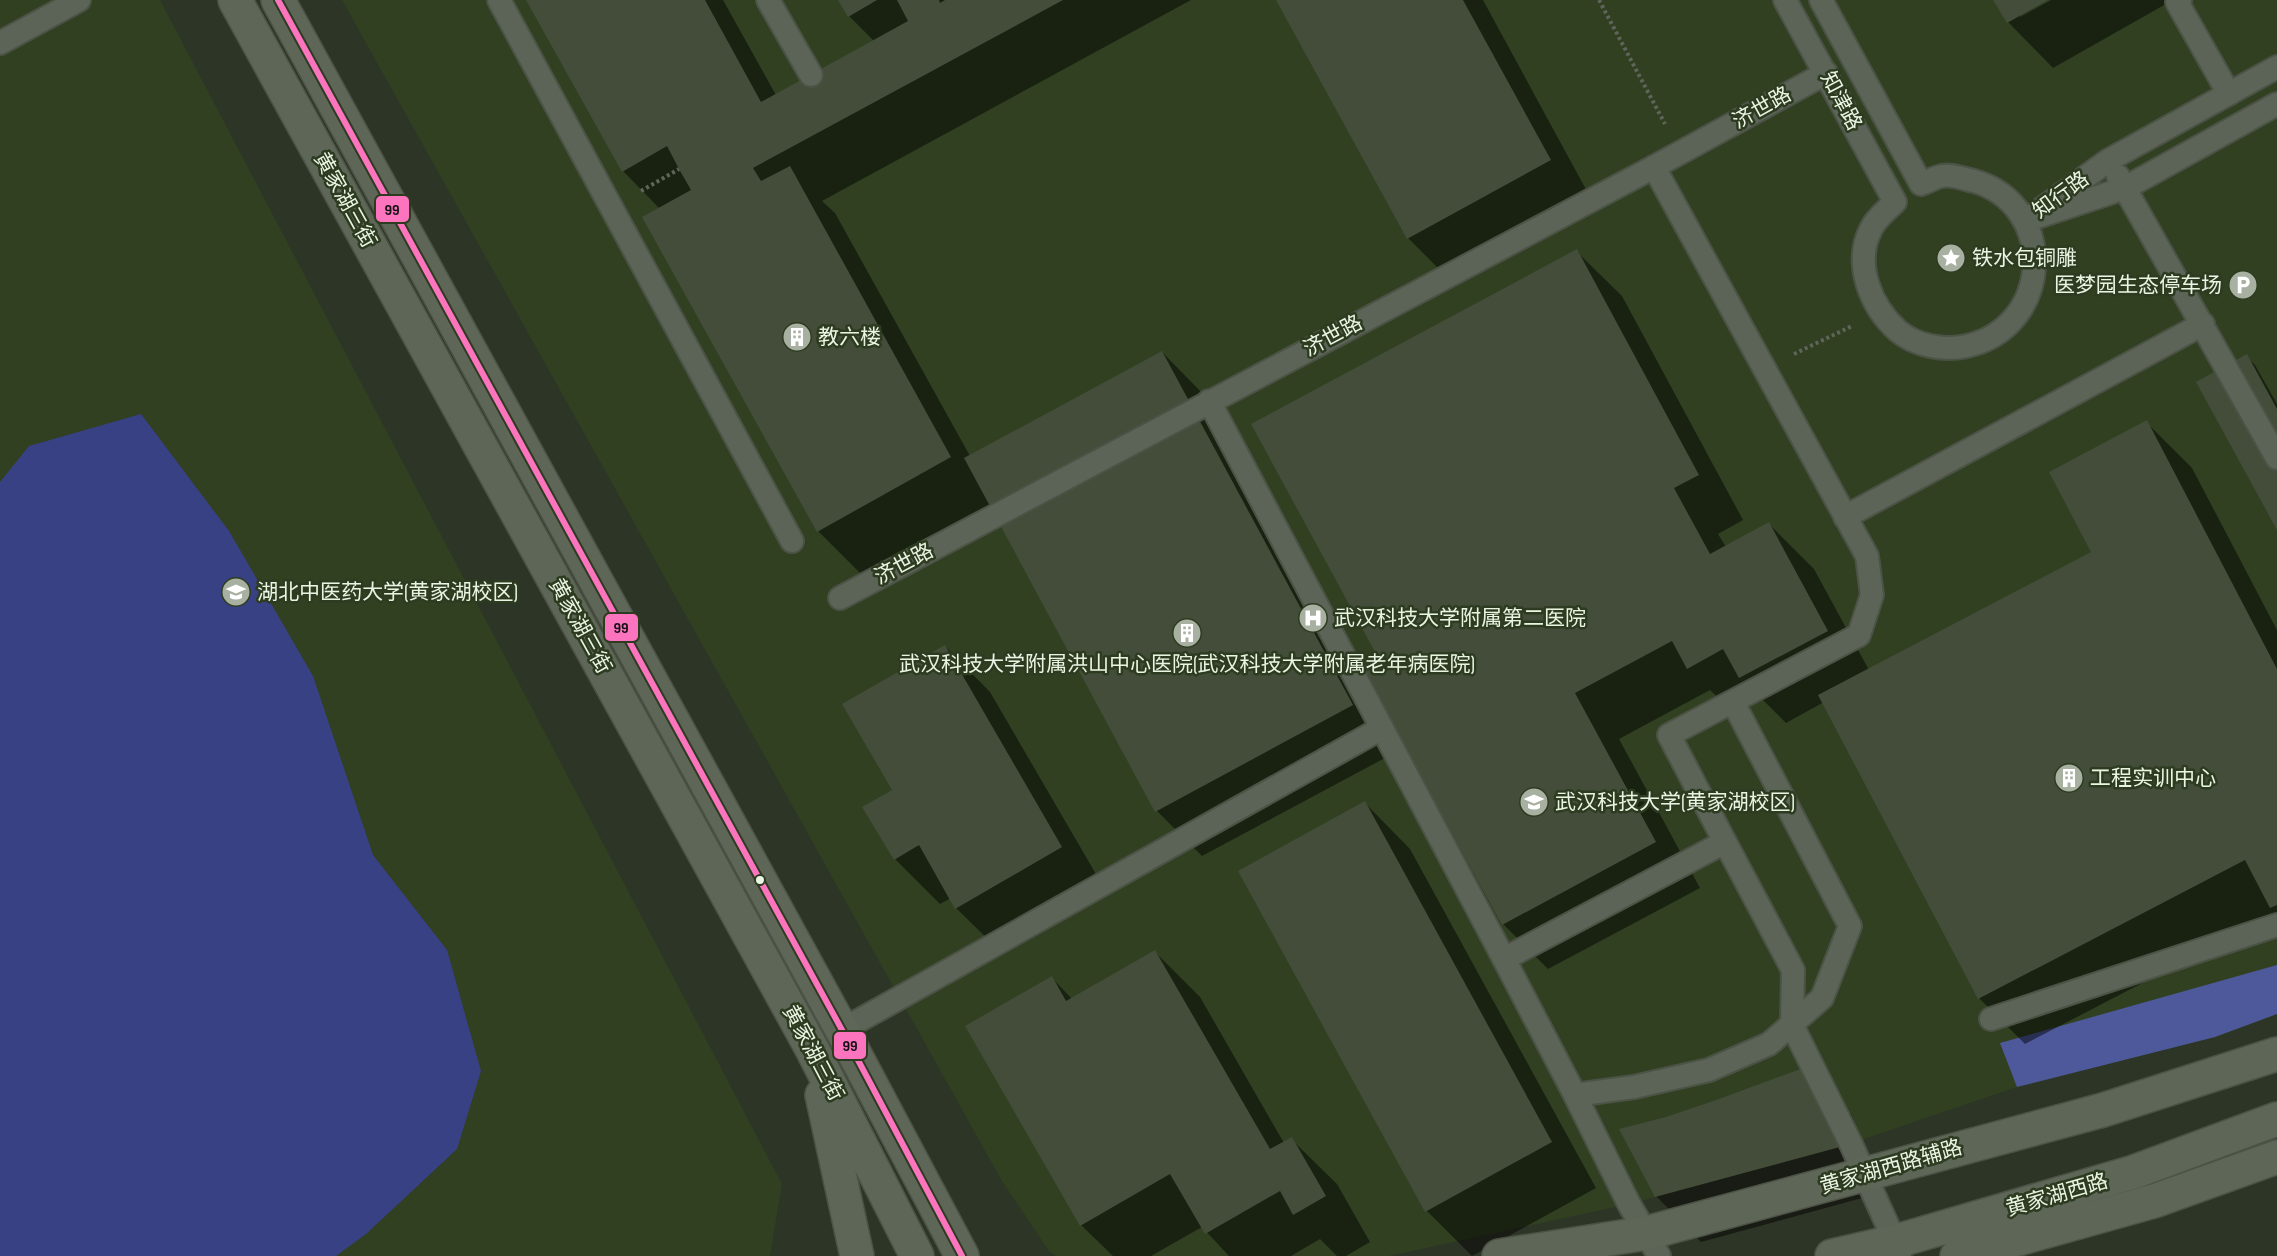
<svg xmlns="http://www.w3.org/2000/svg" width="2277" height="1256" font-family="'Sofia Sans Condensed','Noto Sans SC',sans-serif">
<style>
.built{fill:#304021}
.forest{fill:#4e599c}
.water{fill:#394185}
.shadow{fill:#0007}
.building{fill:#444d3a}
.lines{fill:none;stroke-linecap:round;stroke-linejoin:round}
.lane-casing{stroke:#4c5346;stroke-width:26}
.secondary-casing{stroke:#4c5346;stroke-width:36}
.path{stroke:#5f655a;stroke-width:4;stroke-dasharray:3 3;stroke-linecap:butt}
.lane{stroke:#5c6357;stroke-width:22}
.secondary{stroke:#5e6657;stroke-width:33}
.bus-1-casing{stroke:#2d3b20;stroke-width:10}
.bus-1{stroke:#fc73be;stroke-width:6}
.bus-dot{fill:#eaf4e3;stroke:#2d3b20;stroke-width:2}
.labels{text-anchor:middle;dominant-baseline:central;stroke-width:5;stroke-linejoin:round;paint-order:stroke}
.street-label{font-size:21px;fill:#eaf4e3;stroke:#2d3b20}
.poi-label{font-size:21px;fill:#eaf4e3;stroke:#2d3b20;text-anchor:start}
.line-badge{stroke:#2d3b20;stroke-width:2}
.pale-badge-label{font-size:16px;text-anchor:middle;font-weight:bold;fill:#111}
</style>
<rect width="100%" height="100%" fill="#2d3526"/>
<g class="built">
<polygon points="0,0 160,0 782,1184 770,1256 0,1256"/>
<polygon points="342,0 2277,0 2277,1014 2215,1037 2017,1087 1840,1147 1629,1204 1389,1256 1056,1256 1049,1251 1002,1181"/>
</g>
<polygon class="forest" points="2277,965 2277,1014 2215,1037 2017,1087 2000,1043"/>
<polygon class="water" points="141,414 229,531 313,676 373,855 447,950 481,1071 457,1149 366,1234 336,1256 0,1256 0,482 29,446"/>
<g class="shadow">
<polygon points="528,0 723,0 776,95 874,41 849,16 840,0 1191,0 822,201 835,213 970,456 1162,352 1207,398 1398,751 1202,856 1157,811 991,506 863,576 818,531 660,209 623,171"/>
<polygon points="1278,0 1483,0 1595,206 1453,283 1408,238"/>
<polygon points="1995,0 2045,0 2020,14 2020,17 2051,0 2173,0 2053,68 2008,22"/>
<polygon points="1576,251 1622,296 1743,520 1718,534 1726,547 1769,524 1814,569 1869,670 2093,553 2146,422 2192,468 2277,630 2277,913 2025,1044 1979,998 1824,702 1786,723 1761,698 1734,713 1710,690 1619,739 1700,888 1548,969 1503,924 1377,653"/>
<polygon points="2246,356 2255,365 2277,404 2277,527"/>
<polygon points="945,646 990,692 1107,893 1002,953 956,908 951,898 940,904 895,859 894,790"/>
<polygon points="1365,803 1410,849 1596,1188 1472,1256 1427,1211"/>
<polygon points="1155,952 1200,997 1284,1143 1291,1139 1337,1184 1370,1242 1346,1256 1337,1256 1320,1239 1291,1256 1229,1256 1202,1227 1151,1256 1113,1256 1081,1225 1052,978 1072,999"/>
<polygon points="1806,1069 1851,1114 1884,1192 1701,1242 1656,1196 1667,1118"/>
</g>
<g class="building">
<polygon points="526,0 705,0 761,102 908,21 897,0 939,0 940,3 945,0 1063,0 753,168 761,181 790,166 951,457 817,532 642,217 691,190 679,169 667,146 622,172"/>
<polygon points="838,0 877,0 848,17"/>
<polygon points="1276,0 1463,0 1551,160 1407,239"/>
<polygon points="1993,0 2048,0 2007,23"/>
<polygon points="1577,249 1699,475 1674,488 1710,554 1769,522 1828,631 1739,678 1723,649 1687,669 1672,641 1575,693 1656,842 1502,925 1358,661 1375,652 1251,424"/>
<polygon points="1162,351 1353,705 1155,812 964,458"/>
<polygon points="2247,354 2277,409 2277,530 2196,382"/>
<polygon points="2147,420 2277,669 2277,905 2270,908 2245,860 1978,999 1818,695 2091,552 2049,472"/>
<polygon points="945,645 1062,847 955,909 919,845 894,860 862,807 892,790 842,704"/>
<polygon points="1365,801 1552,1142 1425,1212 1238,871"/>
<polygon points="1155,950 1270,1149 1292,1137 1326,1196 1293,1215 1280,1191 1205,1234 1170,1174 1080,1226 965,1026 1052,976 1066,1001"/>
<polygon points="1806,1067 1840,1147 1655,1197 1619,1129 1666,1117 1719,1099"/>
</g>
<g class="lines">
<g class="lane-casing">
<g id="lane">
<polyline points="499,0 792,541"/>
<polyline points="768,0 811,75"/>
<path d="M1785 0 1895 202C1887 210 1876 218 1871 229 1853 264 1871 307 1898 331 1916 346 1944 351 1967 346 2053 327 2058 205 1974 181 1964 179 1952 174 1942 176 1935 177 1928 182 1921 184L1821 0"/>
<polyline points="2180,0 2177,2 2229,94"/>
<polyline points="0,43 79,0"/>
<polyline points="2277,67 2109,160 2025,221 2125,188 2277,104"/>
<polyline points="2118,176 2277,458"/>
<polyline points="1209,401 1504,959 1725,842 1669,735 1859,635 1872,595 1867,556 1654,167"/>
<polyline points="1845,517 2203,324"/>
<polyline points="840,598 1654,167 1826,73"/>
<polyline points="1725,842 1793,970 1792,1025 1851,1144 1900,1253"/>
<polyline points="1504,959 1575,1095 1634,1087 1709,1070 1769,1044 1822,998 1850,926 1733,702"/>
<polyline points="1991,1019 2277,925"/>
<polyline points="842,1030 1382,728"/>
<polyline points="1575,1095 1629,1204 1659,1256"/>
</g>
</g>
<g class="secondary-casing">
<g id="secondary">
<polyline points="235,0 812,1049 917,1256"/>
<polyline points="278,0 842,1030 962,1256"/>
<polyline points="822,1095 857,1256"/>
<polyline points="1499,1256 1647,1233 2103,1110 2277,1054"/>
<polyline points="1832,1256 1897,1241 2134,1172 2277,1119"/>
<polyline points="1957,1256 2154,1201 2277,1157"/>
</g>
</g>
<g class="path">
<polyline points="1599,0 1665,124"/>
<polyline points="641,191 679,169"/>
<polyline points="1794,354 1852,326"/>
</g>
<use href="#lane" class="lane"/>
<use href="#secondary" class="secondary"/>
<g class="bus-1-casing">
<polyline id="bus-1" points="278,0 842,1030 962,1256"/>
</g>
<use href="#bus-1" class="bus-1"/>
</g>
<defs>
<g id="sight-disc" transform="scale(1.5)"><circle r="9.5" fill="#a8b1a1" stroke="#2d3b20"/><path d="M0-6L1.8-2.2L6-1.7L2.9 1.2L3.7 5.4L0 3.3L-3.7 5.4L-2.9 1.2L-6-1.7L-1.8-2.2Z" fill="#fff"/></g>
<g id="parking-disc" transform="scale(1.5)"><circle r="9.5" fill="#a8b1a1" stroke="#2d3b20"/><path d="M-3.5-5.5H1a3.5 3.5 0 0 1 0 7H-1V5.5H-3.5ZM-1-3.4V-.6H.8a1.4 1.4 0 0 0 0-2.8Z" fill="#fff"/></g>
<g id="building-disc" transform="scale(1.5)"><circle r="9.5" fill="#a8b1a1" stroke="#2d3b20"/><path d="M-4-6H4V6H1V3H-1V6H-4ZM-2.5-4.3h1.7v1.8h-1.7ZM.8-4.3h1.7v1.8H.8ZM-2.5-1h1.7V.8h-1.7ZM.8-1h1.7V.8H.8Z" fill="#fff"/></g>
<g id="university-disc" transform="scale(1.5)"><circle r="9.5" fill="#a8b1a1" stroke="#2d3b20"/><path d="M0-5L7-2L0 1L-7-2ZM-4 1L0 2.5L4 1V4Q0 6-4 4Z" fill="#fff"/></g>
<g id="hospital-disc" transform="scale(1.5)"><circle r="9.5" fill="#a8b1a1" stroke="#2d3b20"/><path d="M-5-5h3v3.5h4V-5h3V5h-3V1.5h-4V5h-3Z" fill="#fff"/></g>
</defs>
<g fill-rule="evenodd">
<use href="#sight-disc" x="1951" y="258"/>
<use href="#parking-disc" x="2243" y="285"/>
<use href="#building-disc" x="797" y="337"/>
<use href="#university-disc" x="236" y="592"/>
<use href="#hospital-disc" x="1313" y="618"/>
<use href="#building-disc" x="1187" y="633"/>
<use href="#building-disc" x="2069" y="778"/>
<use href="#university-disc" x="1534" y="802"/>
</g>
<circle class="bus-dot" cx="760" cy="880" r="5"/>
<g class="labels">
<g class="street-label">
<text transform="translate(1841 101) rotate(62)">知津路</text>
<text transform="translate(1762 108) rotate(-29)">济世路</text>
<text transform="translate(2061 195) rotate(-36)">知行路</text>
<text transform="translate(345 200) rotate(61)">黄家湖三街</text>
<text transform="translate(1333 336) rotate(-28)">济世路</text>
<text transform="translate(904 564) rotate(-28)">济世路</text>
<text transform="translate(580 626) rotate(61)">黄家湖三街</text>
<text transform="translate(813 1053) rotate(62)">黄家湖三街</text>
<text transform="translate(1891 1167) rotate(-16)">黄家湖西路辅路</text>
<text transform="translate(2057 1195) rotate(-16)">黄家湖西路</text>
</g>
<g class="poi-label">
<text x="1972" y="258">铁水包铜雕</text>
<text x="2222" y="285" text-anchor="end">医梦园生态停车场</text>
<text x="818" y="337">教六楼</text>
<text x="257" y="592">湖北中医药大学(黄家湖校区)</text>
<text x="1334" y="618">武汉科技大学附属第二医院</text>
<text x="1187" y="664" text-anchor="middle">武汉科技大学附属洪山中心医院(武汉科技大学附属老年病医院)</text>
<text x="2090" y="778">工程实训中心</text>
<text x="1555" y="802">武汉科技大学(黄家湖校区)</text>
</g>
</g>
<g class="line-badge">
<rect x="375" y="195" width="35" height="28" rx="6" fill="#fc73be"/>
<rect x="604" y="613" width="35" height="29" rx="6" fill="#fc73be"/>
<rect x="833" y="1031" width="34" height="29" rx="6" fill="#fc73be"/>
</g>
<g class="pale-badge-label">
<text x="392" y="215">99</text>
<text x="621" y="633">99</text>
<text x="850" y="1051">99</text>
</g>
</svg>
